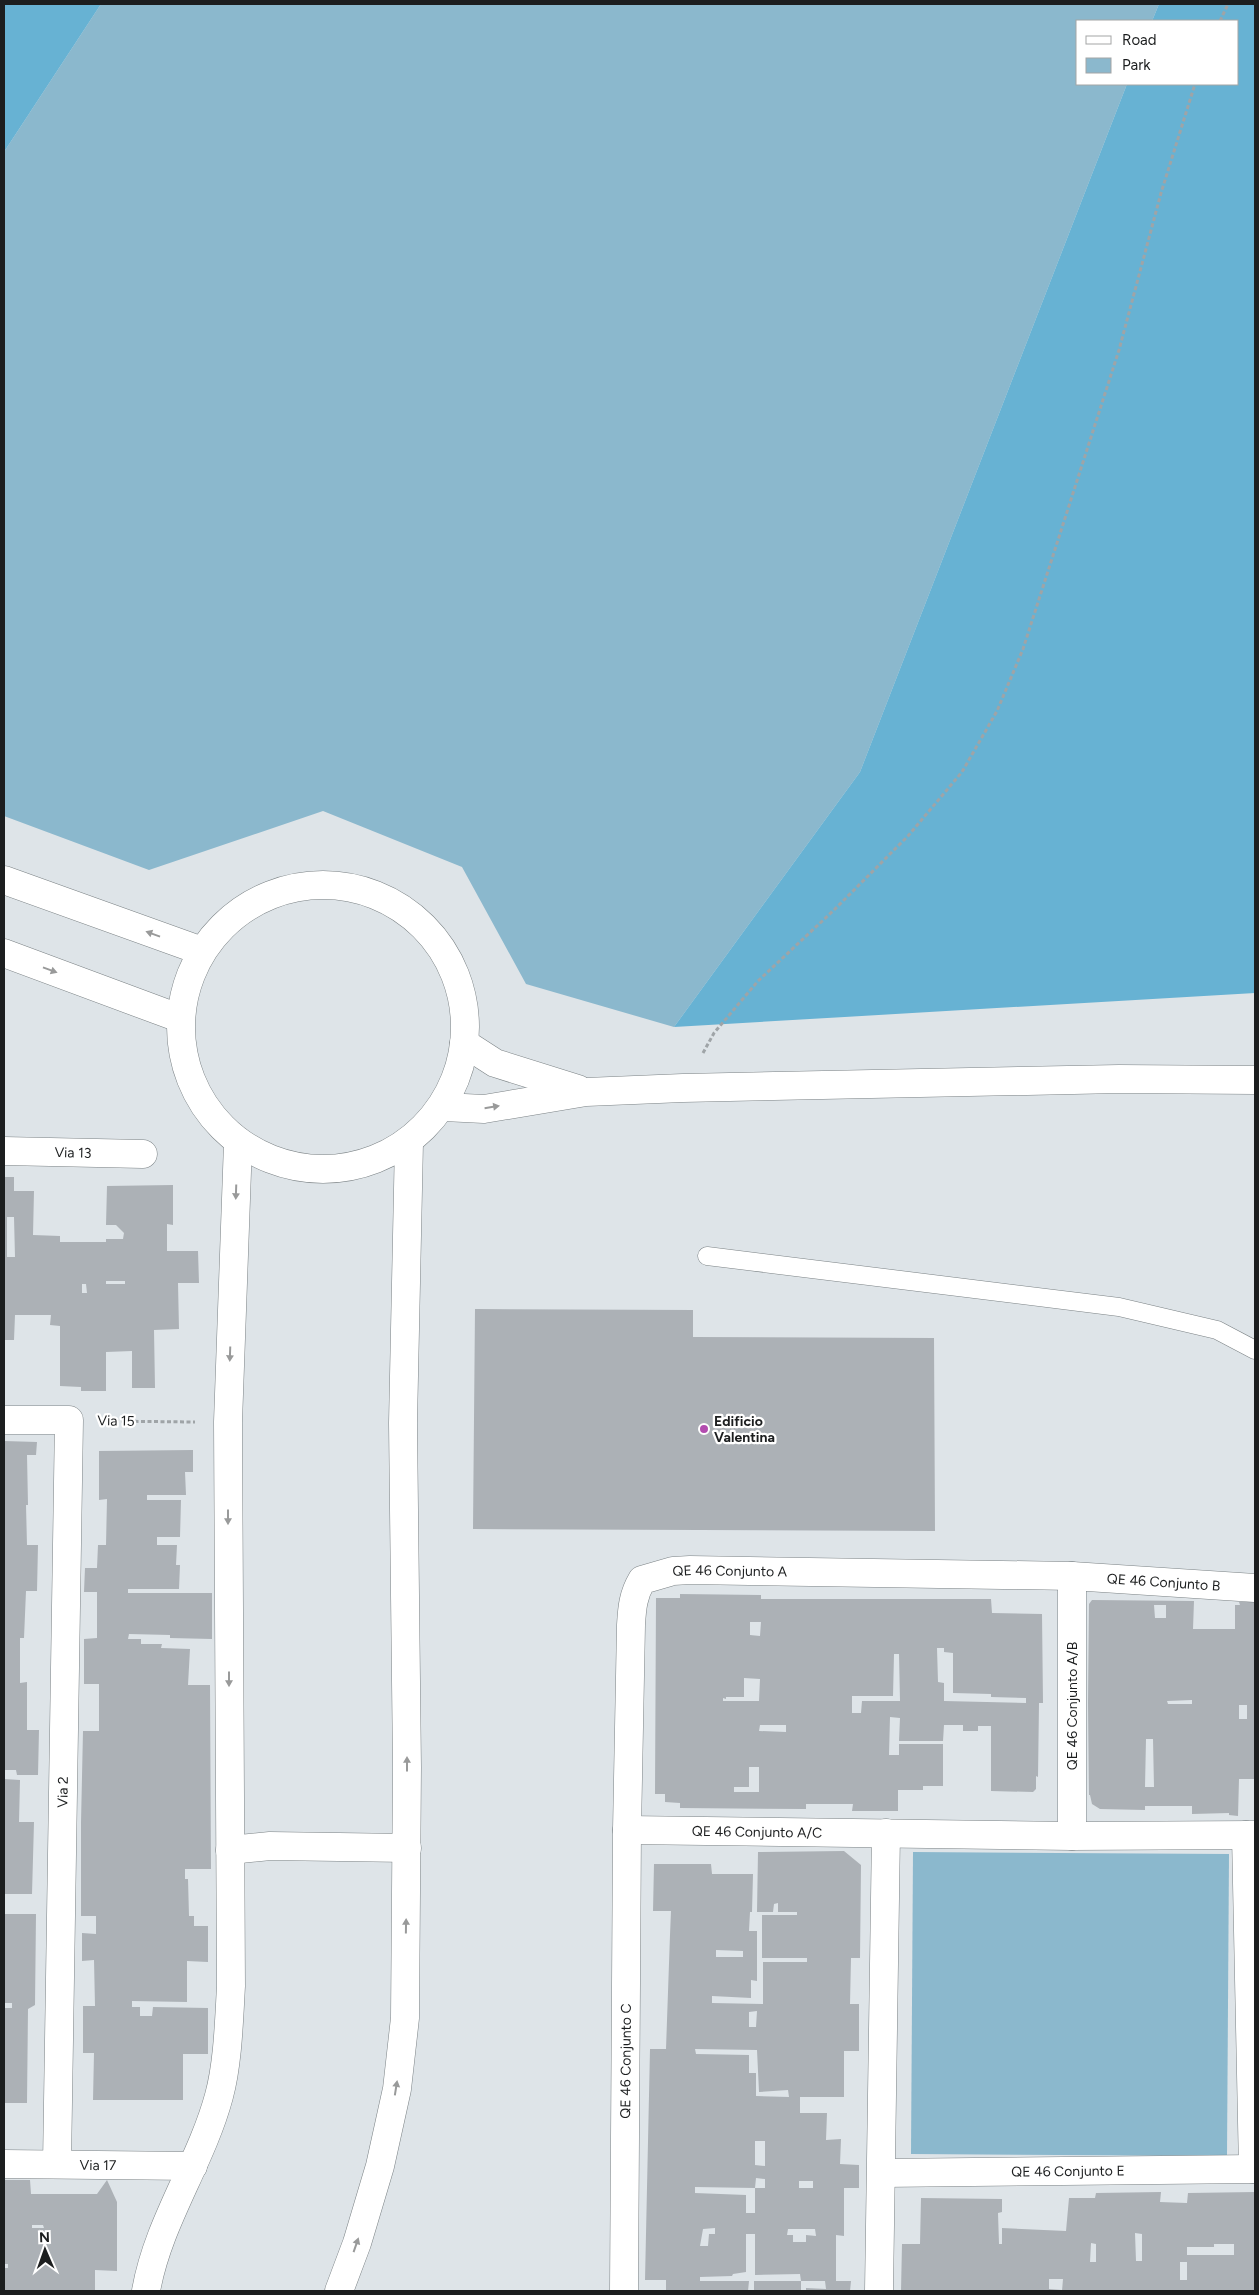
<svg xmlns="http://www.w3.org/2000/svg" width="1259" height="2295" font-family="Figtree,sans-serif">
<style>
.green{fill:#8bb8cd}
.forest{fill:#67b2d3}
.building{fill:#acb1b6;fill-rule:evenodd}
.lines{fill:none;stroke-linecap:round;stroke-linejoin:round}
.lane-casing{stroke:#7b8285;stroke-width:19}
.street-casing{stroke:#7b8285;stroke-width:29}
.secondary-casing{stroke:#7b8285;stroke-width:29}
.path{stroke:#9fa4a7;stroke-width:3;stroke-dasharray:4 2.5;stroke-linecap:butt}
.lane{stroke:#fff;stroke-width:18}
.street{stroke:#fff;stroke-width:28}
.secondary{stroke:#fff;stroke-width:28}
.oneway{fill:#999a9a}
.poi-dot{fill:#b34caf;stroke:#fff;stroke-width:2}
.labels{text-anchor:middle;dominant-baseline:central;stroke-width:4.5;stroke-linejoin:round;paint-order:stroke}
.street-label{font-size:14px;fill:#1c1e1f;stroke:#fff}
.poi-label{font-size:14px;font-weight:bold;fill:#1c1e1f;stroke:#fff;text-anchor:start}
</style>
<rect width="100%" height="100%" fill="#dee4e8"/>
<g class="green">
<polygon points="101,4 1159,4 1152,21 1078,21 1078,84 1127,84 860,772 674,1027 526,984 462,867 323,811 149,870 4,816 4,152"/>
<polygon points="913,1852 1229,1854 1227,2156 911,2154"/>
</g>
<g class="forest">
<polygon points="4,4 101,4 4,152"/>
<polygon points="1159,4 1255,4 1255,993 674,1027 860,772 1127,84 1238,84 1238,21 1152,21"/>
</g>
<g class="building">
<path d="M4 1177H14V1191H34L33 1235 60 1236V1242H106V1239H123L124 1233 116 1225H106L107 1186 173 1185V1225L167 1224V1251H198L199 1283H178L179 1329 154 1330 155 1388H132V1351L106 1352V1391H81V1387L60 1386V1326L50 1325 51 1315H15L14 1340H4ZM7 1217H14L15 1257H7ZM106 1281H125V1284H106ZM82 1284H86L87 1293H82Z"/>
<polygon points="475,1309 693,1310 693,1337 934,1338 935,1531 473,1529"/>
<polygon points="4,1441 37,1442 36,1455 27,1455 28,1505 26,1505 27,1545 38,1545 37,1591 26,1591 24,1638 20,1638 20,1683 27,1682 27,1730 39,1730 38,1775 17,1775 16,1770 4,1770"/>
<polygon points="193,1450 193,1472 185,1472 186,1495 147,1495 147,1500 181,1500 180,1537 157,1537 157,1545 177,1545 176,1565 180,1565 179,1589 128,1589 128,1593 212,1593 212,1639 170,1638 170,1635 129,1634 128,1639 141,1639 141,1644 162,1644 161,1648 190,1649 188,1685 210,1685 211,1869 185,1869 185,1879 188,1879 189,1916 194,1916 194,1926 208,1926 208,1962 187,1961 187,2002 132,2001 132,2007 140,2007 140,2016 152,2016 153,2007 208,2008 208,2054 183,2054 183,2100 93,2100 94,2053 83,2053 83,2006 95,2006 94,1960 82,1961 82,1933 96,1934 96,1916 81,1916 81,1823 83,1731 99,1731 99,1684 84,1684 84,1639 97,1638 97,1592 84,1592 85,1568 97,1568 98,1545 106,1545 107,1499 99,1500 99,1451"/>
<path d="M680 1594 761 1595V1599H991L992 1613 1042 1614 1043 1703H1039L1038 1777 1036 1776V1789L1033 1792 991 1791V1726H978V1731H963V1725H944L943 1741H899L900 1718 890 1717 889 1755H899V1744H943V1786H923V1790H898V1811H852L853 1804H806V1809L680 1808V1803L665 1802V1794H655L656 1598H680ZM750 1622H761L760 1636 750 1635ZM937 1648H944V1652L953 1653V1693L991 1694V1697L1026 1698V1703L944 1701V1683L938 1682ZM894 1654H899L900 1701H862L861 1713H852V1696H893ZM744 1678 760 1679 759 1701H723V1698L726 1699V1697H744ZM760 1725H786V1732L759 1731ZM749 1767H759V1792H734V1787H749Z"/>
<path d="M1092 1600 1194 1601 1193 1629H1235V1605H1240L1239 1602H1255V1779H1239L1238 1816 1229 1815V1813L1192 1814V1806H1145V1810L1100 1809 1092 1804 1090 1795H1089L1088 1703 1089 1604ZM1154 1605H1166V1618H1155ZM1192 1700V1704H1168L1167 1701ZM1239 1705H1247V1719H1239ZM1146 1739H1153L1154 1787H1145Z"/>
<polygon points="4,1779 20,1780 19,1822 34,1822 32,1894 4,1894"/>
<path d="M844 1851 861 1865 860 1958H851L850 2004H859V2051H844V2097H800V2113H827L826 2140 841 2139 840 2164 859 2165V2188H844V2236L836 2235V2281H851L850 2291H806V2288L826 2289 825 2281H801L800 2274 755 2275V2234H746V2272L733 2274 732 2276 700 2277V2281H749L748 2291H666V2280H645L650 2049H666L670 1935 671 1911H653L654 1864H711L712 1874H753L752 1912H750L749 1931H757V1981L751 1980V1998L712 1996V2003L763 2004V1962H807V1958H762V1915H797V1912H778V1903L774 1904 773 1912H757L758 1852ZM716 1950 743 1951V1957H716ZM757 2011 756 2027H749V2012ZM695 2049 757 2050 759 2092 788 2090 789 2097 756 2096V2073H749V2055L696 2054ZM755 2141H765V2166L755 2165ZM756 2178 765 2179V2188H755ZM799 2181H813V2188H799ZM695 2187 755 2188V2213H746V2195L695 2193ZM715 2228V2234H709L708 2246H700L703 2229ZM788 2229H815L816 2236 806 2235V2242H793V2235H787Z"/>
<polygon points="4,1914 36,1914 35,2005 28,2009 27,2103 4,2103 4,2008 12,2008 12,2003 4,2003"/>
<path d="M4 2180H30L31 2194H97L107 2180 117 2202V2271L95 2270V2291H4V2268H8V2264H4ZM32 2225H43L44 2228H32Z"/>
<path d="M1161 2192 1160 2202 1187 2203 1188 2193 1255 2192V2291H1062L1063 2279H1049V2289L1062 2290V2291H901L902 2244H920L921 2198 1002 2199V2212L998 2213 999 2244H1002V2228L1066 2231 1069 2198H1095L1096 2193ZM1135 2233 1142 2234V2261H1136ZM1091 2243 1096 2244V2262H1090ZM1214 2244H1234V2255H1187V2247H1214ZM1180 2262H1187V2280H1180Z"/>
<rect x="754" y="2281" width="47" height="10"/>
</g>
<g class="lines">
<g class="lane-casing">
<polyline id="lane" points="707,1256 1119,1307 1217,1330 1255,1350"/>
</g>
<g class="street-casing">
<g id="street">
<polyline points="464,1043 495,1063 578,1089"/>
<polyline points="444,1107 484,1109 586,1092 683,1088 1119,1079 1255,1080"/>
<path id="s1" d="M4 1151 143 1154"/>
<polyline points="4,1420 69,1420 57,2164"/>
<polyline points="1072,1576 1072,1836"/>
<path id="s2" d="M627 1830 1072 1836 1255 1835"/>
<polyline points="1246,1835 1253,2169"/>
<path id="s3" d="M4 2164 193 2166"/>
<path id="s4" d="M882 2173 1255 2169"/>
<path id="s5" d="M624 2291 627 1830 631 1625C632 1608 633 1595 642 1580L673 1571 690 1570 1072 1576 1255 1588"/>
<polyline points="879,2291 886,1833"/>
</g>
</g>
<g class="secondary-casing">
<g id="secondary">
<polyline points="4,880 199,950"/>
<circle cx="323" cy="1027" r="142"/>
<polyline points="4,953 179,1018"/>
<polyline points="230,1850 270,1846 407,1848"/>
<path d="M146 2291C158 2222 201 2163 219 2096 228 2063 229 2020 231 1986L228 1422 238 1143"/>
<polyline points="339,2291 357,2243 380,2166 397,2089 405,2018 407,1767 403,1423 409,1142"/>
</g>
</g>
<g class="path">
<polyline points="1220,21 1228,4"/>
<polyline points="703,1053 714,1033 758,981 834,910 908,836 962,772 997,711 1023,649 1119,350 1161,193 1195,84"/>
<polyline points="102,1421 195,1422"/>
</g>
<use href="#lane" class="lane"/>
<use href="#street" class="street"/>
<use href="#secondary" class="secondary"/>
</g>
<defs><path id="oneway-solid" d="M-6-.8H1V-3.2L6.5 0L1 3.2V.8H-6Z" transform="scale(1.25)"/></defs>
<g class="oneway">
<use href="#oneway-solid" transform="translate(153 934) rotate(-160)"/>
<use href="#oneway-solid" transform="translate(50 970) rotate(20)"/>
<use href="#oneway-solid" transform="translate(492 1107) rotate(-9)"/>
<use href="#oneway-solid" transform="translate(236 1192) rotate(92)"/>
<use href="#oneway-solid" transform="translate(230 1354) rotate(92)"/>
<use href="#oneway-solid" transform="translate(228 1517) rotate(90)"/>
<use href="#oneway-solid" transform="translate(229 1679) rotate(90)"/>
<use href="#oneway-solid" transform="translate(407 1764) rotate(-90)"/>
<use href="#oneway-solid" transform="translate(406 1926) rotate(-89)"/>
<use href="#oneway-solid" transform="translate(396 2088) rotate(-81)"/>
<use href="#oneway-solid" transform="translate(356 2245) rotate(-71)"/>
</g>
<circle class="poi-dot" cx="704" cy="1429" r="5"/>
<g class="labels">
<g class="street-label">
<text stroke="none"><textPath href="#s1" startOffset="69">Via 13</textPath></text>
<text transform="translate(116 1421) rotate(1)">Via 15</text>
<text stroke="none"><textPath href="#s5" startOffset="802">QE 46 Conjunto A</textPath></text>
<text stroke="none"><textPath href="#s5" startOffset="1236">QE 46 Conjunto B</textPath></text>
<text transform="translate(1072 1706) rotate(-90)">QE 46 Conjunto A/B</text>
<text transform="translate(63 1792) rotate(-89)">Via 2</text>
<text stroke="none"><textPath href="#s2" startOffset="130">QE 46 Conjunto A/C</textPath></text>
<text stroke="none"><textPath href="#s5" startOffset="230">QE 46 Conjunto C</textPath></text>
<text stroke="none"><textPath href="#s3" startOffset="94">Via 17</textPath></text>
<text stroke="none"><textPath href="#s4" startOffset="186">QE 46 Conjunto E</textPath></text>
</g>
<g class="poi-label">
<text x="714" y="1421">Edificio<tspan x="714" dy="16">Valentina</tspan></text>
</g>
</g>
<rect width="1259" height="2295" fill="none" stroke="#1c1e1f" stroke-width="10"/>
<rect x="1076" y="20" width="162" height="65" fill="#ffffff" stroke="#a4a5a5"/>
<rect x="1086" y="36" width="25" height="8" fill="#ffffff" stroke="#a4a5a5"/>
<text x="1122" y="45" font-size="15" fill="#1c1e1f">Road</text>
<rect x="1086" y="58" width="25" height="15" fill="#8bb8cd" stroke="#a4a5a5"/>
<text x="1122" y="70" font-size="15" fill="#1c1e1f">Park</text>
<g transform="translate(45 2250) rotate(358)" stroke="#ffffff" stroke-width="4" paint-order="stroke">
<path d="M0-4L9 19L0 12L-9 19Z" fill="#1c1e1f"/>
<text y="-8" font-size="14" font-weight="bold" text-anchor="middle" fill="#1c1e1f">N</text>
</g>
</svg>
